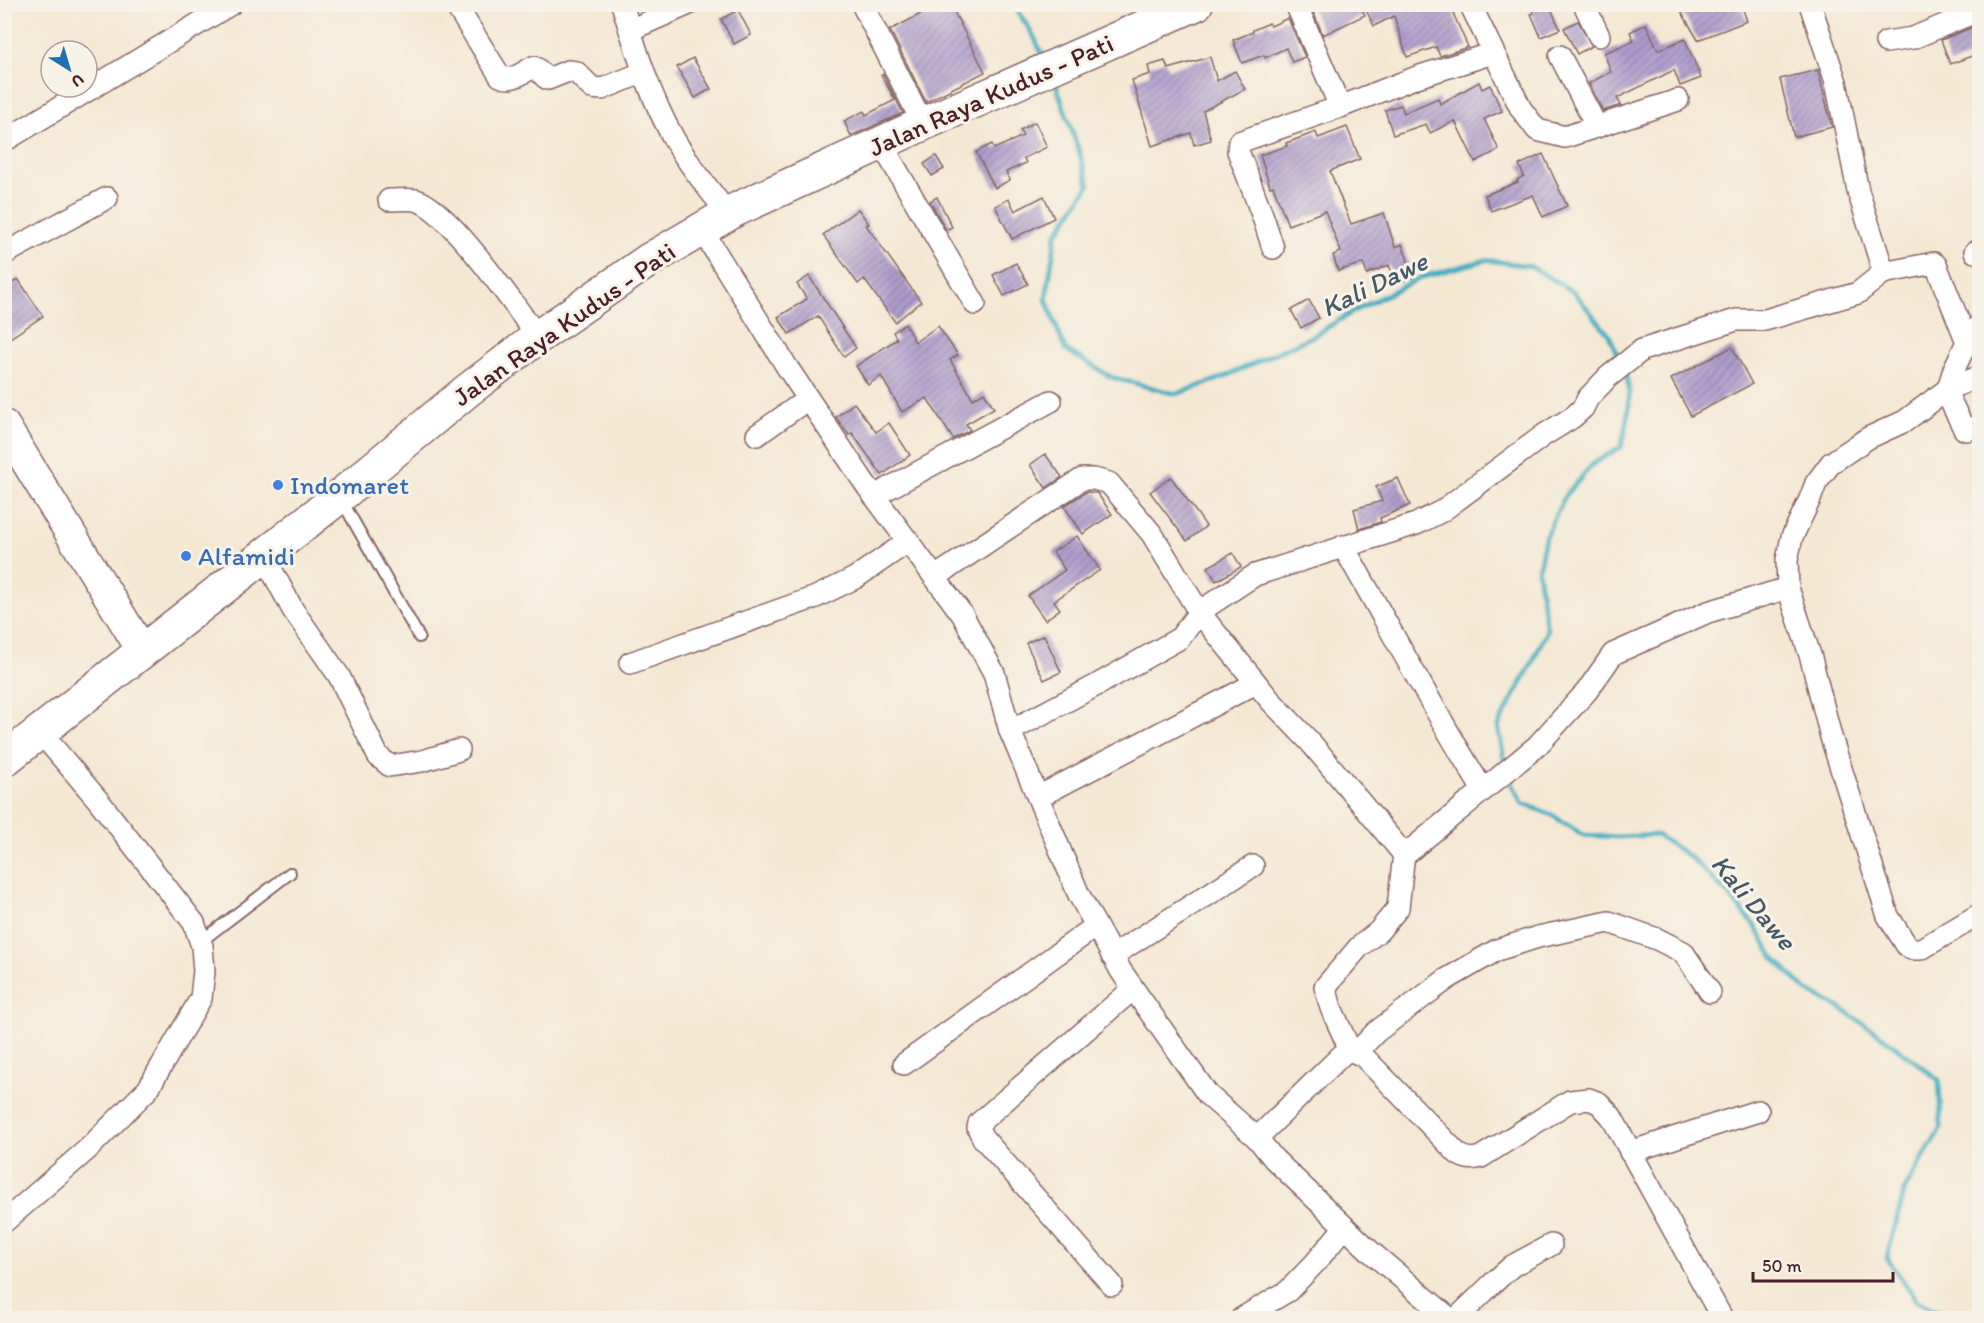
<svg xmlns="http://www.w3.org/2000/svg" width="1984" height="1323" font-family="Itim,sans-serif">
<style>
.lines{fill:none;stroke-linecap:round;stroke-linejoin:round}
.stream{stroke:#42aec0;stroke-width:5}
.building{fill:url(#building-hatch)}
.lane-casing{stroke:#866566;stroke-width:14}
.street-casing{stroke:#866566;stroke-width:24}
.secondary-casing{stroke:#866566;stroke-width:33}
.highway-casing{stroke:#866566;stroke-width:36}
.lane{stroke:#fff;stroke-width:10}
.street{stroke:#fff;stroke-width:21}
.secondary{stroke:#fff;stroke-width:30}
.highway{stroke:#fff;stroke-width:33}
.shop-dot{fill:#3f7fe0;stroke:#f7f3e8;stroke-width:2}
.labels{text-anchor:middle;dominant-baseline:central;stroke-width:6;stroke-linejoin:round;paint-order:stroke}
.street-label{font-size:26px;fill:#4a1f2b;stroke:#f7f3e8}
.shop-label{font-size:26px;fill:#366cbe;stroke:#f7f3e8;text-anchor:start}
.water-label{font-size:27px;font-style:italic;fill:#475867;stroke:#f7f3e8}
</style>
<defs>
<pattern id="building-hatch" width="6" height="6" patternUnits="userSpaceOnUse" patternTransform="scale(1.5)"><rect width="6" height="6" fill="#ae9ccc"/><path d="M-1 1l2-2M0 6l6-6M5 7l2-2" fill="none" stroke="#907fa6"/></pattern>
</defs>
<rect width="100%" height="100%" fill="#f7f3e8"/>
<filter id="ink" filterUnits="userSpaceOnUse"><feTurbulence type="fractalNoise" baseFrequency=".0167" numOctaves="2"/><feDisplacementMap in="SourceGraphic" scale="12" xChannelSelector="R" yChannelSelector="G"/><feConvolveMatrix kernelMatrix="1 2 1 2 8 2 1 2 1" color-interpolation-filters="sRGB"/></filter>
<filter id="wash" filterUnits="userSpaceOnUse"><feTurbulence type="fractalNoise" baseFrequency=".008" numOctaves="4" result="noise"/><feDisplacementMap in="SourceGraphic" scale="24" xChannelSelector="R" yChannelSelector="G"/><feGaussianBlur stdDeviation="1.35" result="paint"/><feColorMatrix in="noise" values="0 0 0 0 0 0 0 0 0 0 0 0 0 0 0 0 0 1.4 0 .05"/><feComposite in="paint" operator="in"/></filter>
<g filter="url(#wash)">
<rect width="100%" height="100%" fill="#f5e8d3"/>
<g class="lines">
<g class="stream">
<polyline points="1013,4 1033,35 1045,60"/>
<polyline points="1054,79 1079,151 1089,185 1056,235 1046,299 1065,349 1111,377 1176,394 1222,378 1315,335 1356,310 1422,277 1486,260 1530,266 1574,292 1609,335 1620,361"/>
<path d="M1505 764 1498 726 1532 663 1547 630 1538 572 1545 537 1565 496 1594 463 1621 447C1628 423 1634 393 1624 370"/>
<polyline points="1508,776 1522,803 1552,815 1583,835 1617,837 1657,835 1690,857 1727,893 1754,925 1774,958 1806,990 1840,1008 1882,1036 1939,1080 1941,1127 1905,1189 1887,1258 1917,1301 1951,1318"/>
</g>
</g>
<g id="blocks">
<g class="building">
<polygon points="940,4 950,4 985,72 926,102 890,30"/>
<polygon points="1310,4 1359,4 1365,15 1323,35"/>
<polygon points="1378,4 1449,4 1468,47 1440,56 1436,47 1407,57 1394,16 1374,26 1366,10"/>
<polygon points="1530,4 1549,4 1560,29 1541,37 1531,14 1534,13"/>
<polygon points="1677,4 1741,4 1747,21 1698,40"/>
<polygon points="738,10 751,35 734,44 721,19"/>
<polygon points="1288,18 1305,57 1292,62 1286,48 1265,58 1264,55 1242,63 1233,40 1253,32 1253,30 1269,23 1271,26"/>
<polygon points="1578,21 1592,46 1577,54 1564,28"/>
<polygon points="1646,24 1658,50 1685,39 1701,78 1680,86 1674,70 1617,98 1621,105 1603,111 1589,83 1611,72 1604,53 1634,41 1630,32"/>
<polygon points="1975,26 1980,38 1980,53 1950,64 1941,40"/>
<polygon points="1210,57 1217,81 1235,71 1245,89 1203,111 1211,140 1194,145 1191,133 1152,146 1132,80 1150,74 1148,66 1165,61 1168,69"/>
<polygon points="693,58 711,89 695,98 677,67"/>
<polygon points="1818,70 1832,127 1794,137 1780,79"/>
<polygon points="883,74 903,113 851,136 844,121 864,111 866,115 895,100 881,75"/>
<polygon points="1479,82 1482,89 1490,85 1502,111 1484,119 1499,150 1475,162 1455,121 1430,133 1426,124 1393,135 1385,110 1401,105 1404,113 1438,98 1440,104"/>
<polygon points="1035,122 1047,147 1024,158 1026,163 1006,172 1010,180 995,188 976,152 992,144 994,149 1023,136 1020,130"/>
<polygon points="1347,127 1360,159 1330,171 1351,224 1384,213 1395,247 1402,244 1414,277 1396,283 1389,265 1367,274 1363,263 1338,271 1333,255 1341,252 1325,211 1288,225 1273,186 1270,187 1260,155 1287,146 1286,143 1316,132 1318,138"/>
<polygon points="1543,154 1567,206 1543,217 1533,195 1491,211 1485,195 1518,182 1517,180 1524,176 1519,165"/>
<polygon points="936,156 944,169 932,176 924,164"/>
<polygon points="1044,196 1054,218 1012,239 995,206 1009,199 1015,211"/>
<polygon points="937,197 952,227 946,230 930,201"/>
<polygon points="858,209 869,224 866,225 921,302 895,322 864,279 858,284 823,235"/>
<polygon points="1016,263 1028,284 1004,296 993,275"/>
<polygon points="809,276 856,348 844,357 818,316 789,334 778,317 807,299 797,284"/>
<polygon points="18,279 43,316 4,342 4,289"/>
<polygon points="1309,300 1319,318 1301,328 1291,310"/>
<polygon points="905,324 915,342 938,326 958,355 950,360 973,399 984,392 994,408 966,424 970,430 953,439 927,398 902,412 881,376 868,385 856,366 897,339 893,332"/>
<polygon points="1732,347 1752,384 1691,416 1671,379"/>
<polygon points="854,403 876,432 889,423 910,455 882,475 852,433 849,435 836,417"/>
<polygon points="1045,454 1062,477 1046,488 1030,465"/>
<polygon points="1171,477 1206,526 1187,541 1150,492"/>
<polygon points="1398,478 1410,505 1380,518 1381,522 1359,529 1354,509 1382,501 1376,487"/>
<polygon points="1086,492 1097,493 1112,514 1083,534 1064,506"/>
<polygon points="1077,536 1100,570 1054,601 1060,609 1045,620 1028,596 1065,570 1053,552"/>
<polygon points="1233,553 1241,567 1216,581 1208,567"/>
<polygon points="1044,635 1061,672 1044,680 1026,643"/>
</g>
</g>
</g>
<g filter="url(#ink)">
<use href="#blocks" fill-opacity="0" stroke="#866566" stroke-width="1.5"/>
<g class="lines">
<g class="lane-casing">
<g id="lane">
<polyline points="341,499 419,637"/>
<polyline points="200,942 290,873"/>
</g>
</g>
<g class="street-casing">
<g id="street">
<path d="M455 4 500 76C512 82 522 73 533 67 540 68 542 77 548 79L568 71 576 72 592 88 602 89 644 72"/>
<path d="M622 4C636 50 650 97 674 139 689 166 710 190 728 214"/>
<polyline points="862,4 923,124"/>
<polyline points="1296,4 1340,107"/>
<polyline points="1470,4 1521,109 1537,130 1565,137 1678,100"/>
<polyline points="1584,4 1599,36"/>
<polyline points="630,30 689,4"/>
<polyline points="1886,42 1913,38 1980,10"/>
<polyline points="1560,56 1597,127"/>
<polyline points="4,141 231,4"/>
<polyline points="881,143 975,304"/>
<path d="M389 200C397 200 408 199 416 200 448 208 516 308 538 337"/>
<polyline points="702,230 787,367 866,485 962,614 994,673 1010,731 1079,895 1121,971 1208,1095 1257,1138 1274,1159 1371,1252 1449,1318"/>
<polyline points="1273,248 1263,217 1238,151 1239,142 1340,107 1417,77 1493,53"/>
<polyline points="1975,252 1980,250"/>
<polyline points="4,254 107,198"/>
<polyline points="1883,273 1934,263 1936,265 1967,342 1954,369 1948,389"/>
<polyline points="1967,342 1980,324"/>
<polyline points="1980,376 1948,389 1905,421 1868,438 1831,463 1816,483 1810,499 1792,537 1787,560 1788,588 1811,658 1831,737 1888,916 1907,946 1911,949 1921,949 1980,914"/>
<polyline points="1946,392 1964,429 1967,430 1980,425"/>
<polyline points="757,435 808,399"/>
<polyline points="874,496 1051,401"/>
<path d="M1343 546C1390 628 1434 711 1483 790"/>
<polyline points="264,556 293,610 339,676 378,756 390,766 422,761 459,750"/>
<polyline points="935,577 1082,479 1094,479 1109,483 1152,534 1199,612 1255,575 1416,524 1442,511 1544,435 1573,417 1583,408 1588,398 1608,377 1642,350 1736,320 1765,320 1858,293 1883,273 1882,267 1858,191 1836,82 1810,4"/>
<polyline points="630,663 816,597 855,578 909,541"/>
<polyline points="1010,731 1097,685 1180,638 1199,612 1270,700 1311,743 1401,851 1406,854 1537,746 1587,691 1613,654 1708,612 1788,588"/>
<polyline points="1038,797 1256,683"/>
<polyline points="1112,956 1253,866"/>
<polyline points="1350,1050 1331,1008 1325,987 1359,947 1379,931 1398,908 1404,853"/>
<polyline points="1357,1052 1376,1032 1408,1008 1447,979 1497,950 1538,937 1609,922 1657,939 1683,952 1710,992"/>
<polyline points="904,1064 1096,926"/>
<path d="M1257 1138 1344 1053 1350 1050 1363 1056 1458 1154C1466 1159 1472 1160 1481 1157L1570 1101 1589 1099 1599 1103 1611 1116 1722 1318"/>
<polyline points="1630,1152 1758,1111"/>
<polyline points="4,1222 89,1148 148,1089 201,998 204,971 202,946 194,923 98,800 41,733"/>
<polyline points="1112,1285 983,1138 978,1128 979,1123 1133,989"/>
<polyline points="1242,1318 1288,1291 1315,1263 1345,1227"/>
<polyline points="1457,1318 1492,1284 1512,1266 1551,1245"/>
</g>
</g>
<g class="secondary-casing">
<polyline id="secondary" points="4,425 143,652"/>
</g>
<g class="highway-casing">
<polyline id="highway" points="4,760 340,496 468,390 538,337 649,260 735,210 923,124 1196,4"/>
</g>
<use href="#lane" class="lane"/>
<use href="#street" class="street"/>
<use href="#secondary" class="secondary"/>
<use href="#highway" class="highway"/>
</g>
</g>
<g class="shop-dot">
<circle cx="278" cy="485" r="6"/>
<circle cx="186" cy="556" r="6"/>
</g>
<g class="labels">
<g class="street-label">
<text transform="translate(991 95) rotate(-24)">Jalan Raya Kudus - Pati</text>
<text transform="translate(564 324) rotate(-35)">Jalan Raya Kudus - Pati</text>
</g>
<g class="shop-label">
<text x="290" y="485">Indomaret</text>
<text x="198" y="556">Alfamidi</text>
</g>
<g class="water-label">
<text transform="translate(1374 284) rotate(-26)">Kali Dawe</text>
<text transform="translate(1754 902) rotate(50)">Kali Dawe</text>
</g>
</g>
<rect width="1984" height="1323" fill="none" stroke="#f7f3e8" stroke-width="24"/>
<g transform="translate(69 69) rotate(143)"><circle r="28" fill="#f7f3e8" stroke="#b29e9c" stroke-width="1.5"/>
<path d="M0-4.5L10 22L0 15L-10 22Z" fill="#1f6fb2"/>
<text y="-9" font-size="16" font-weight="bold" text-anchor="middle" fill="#4a1f2b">U</text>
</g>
<path d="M1753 1272v9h140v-9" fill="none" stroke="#4a1f2b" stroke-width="3"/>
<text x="1762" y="1272" font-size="18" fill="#4a1f2b" stroke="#f7f3e8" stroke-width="4.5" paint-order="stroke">50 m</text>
</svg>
